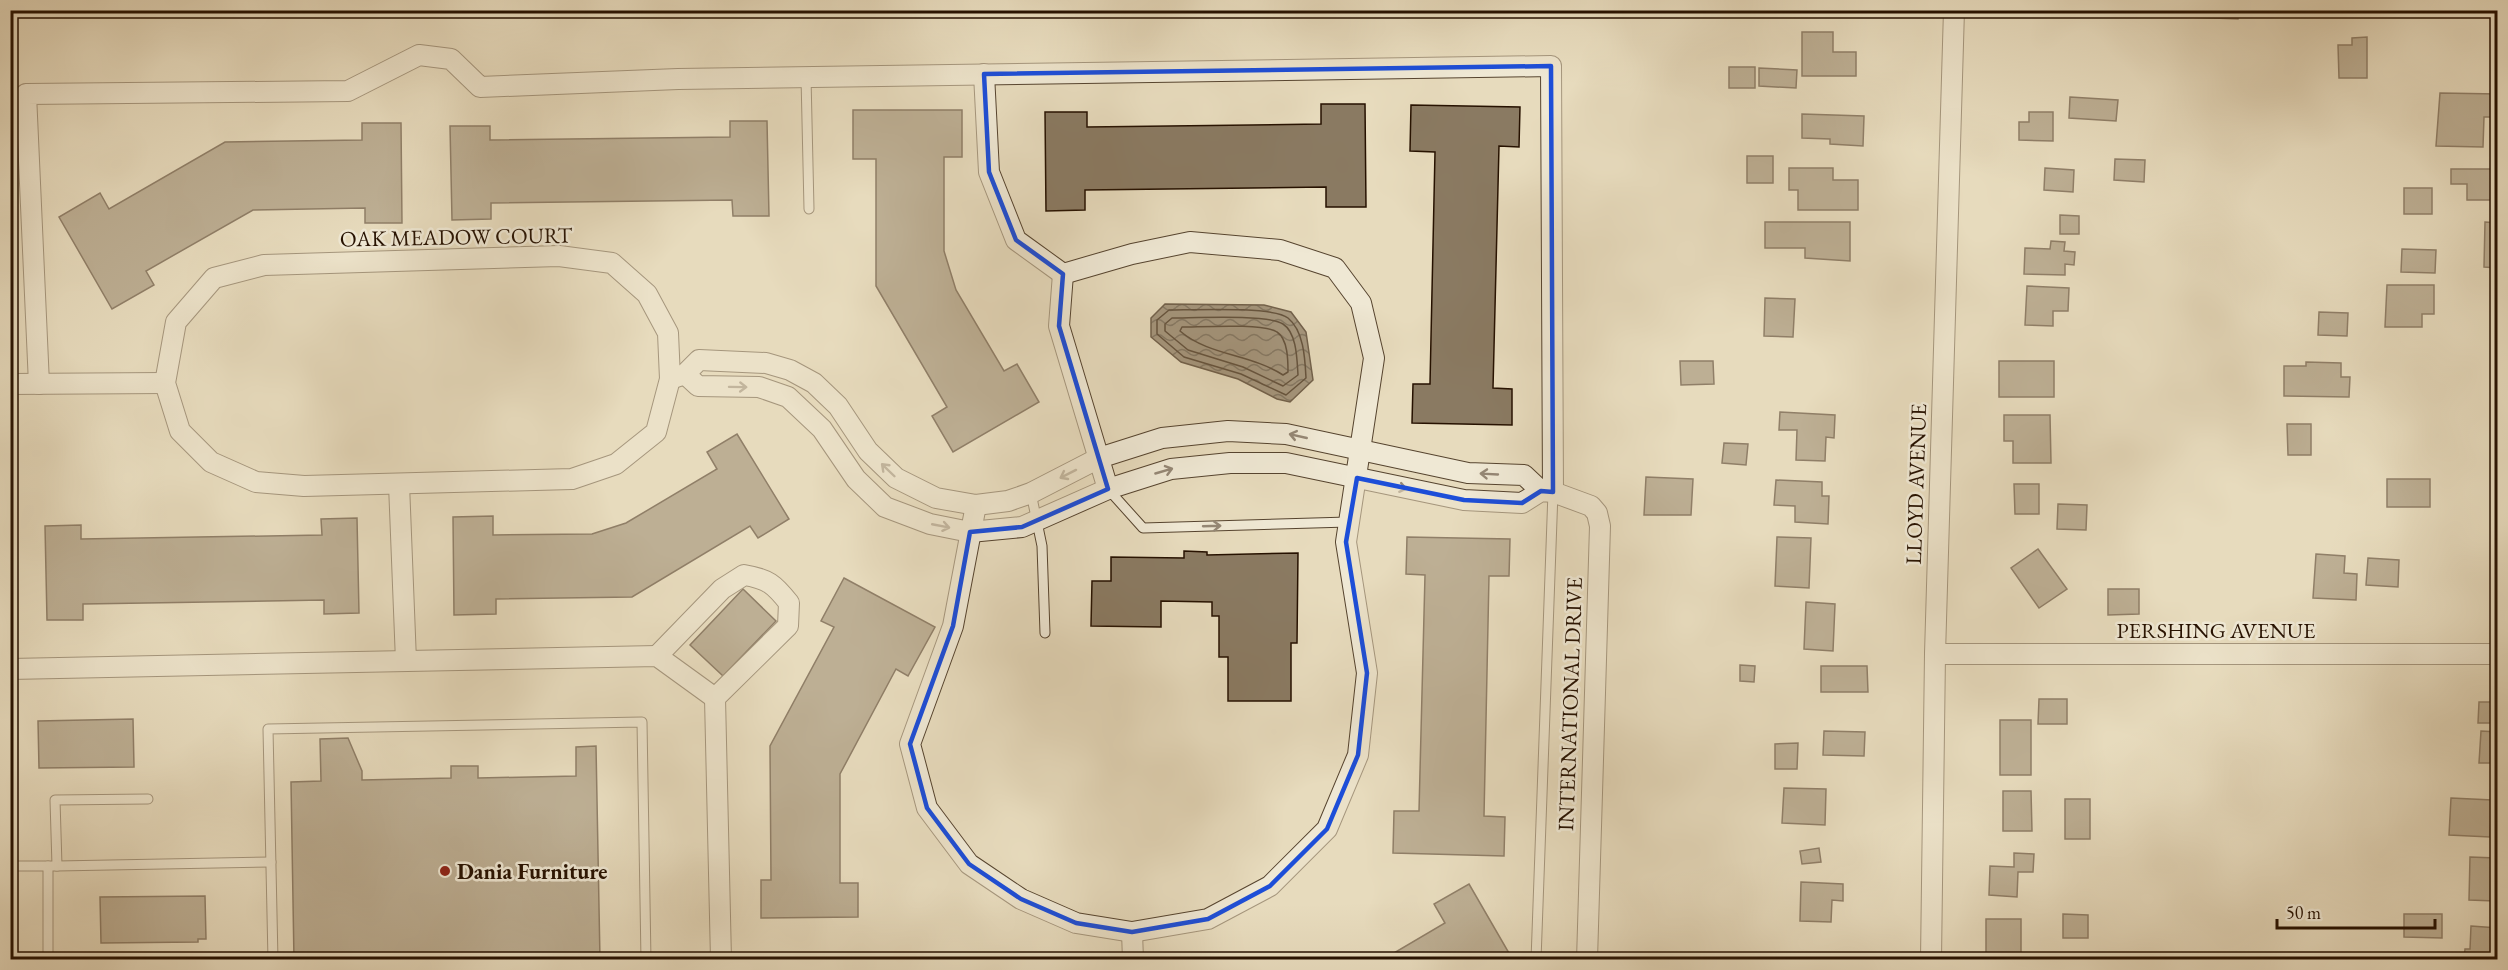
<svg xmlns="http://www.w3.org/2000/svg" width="2508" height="970" font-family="'EB Garamond',serif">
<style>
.water{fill:url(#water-waves);stroke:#72614b;stroke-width:1.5}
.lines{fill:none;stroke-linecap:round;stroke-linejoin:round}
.shore{stroke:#66543e;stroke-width:1.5}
.building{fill:#8a7a62;stroke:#261100;stroke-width:1.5}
.lane-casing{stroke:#56442f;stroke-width:11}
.street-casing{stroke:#56442f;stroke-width:22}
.lane{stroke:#efe8d4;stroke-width:9}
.street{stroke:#efe8d4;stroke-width:20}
.oneway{stroke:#958775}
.marked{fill:none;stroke:#1d4ed8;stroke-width:4.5;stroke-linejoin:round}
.poi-dot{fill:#8f2418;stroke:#efe8d4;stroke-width:2}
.labels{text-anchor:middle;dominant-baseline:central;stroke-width:5;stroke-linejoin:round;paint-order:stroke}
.street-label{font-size:22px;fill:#261100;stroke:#efe8d4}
.poi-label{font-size:22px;font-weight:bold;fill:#261100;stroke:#efe8d4;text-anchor:start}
</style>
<defs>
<pattern id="water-waves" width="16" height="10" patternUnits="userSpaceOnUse" patternTransform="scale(1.5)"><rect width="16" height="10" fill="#a5967d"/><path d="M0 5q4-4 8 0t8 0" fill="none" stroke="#867964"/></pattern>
</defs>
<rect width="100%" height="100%" fill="#e7dbbd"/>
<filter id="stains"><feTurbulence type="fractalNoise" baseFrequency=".00333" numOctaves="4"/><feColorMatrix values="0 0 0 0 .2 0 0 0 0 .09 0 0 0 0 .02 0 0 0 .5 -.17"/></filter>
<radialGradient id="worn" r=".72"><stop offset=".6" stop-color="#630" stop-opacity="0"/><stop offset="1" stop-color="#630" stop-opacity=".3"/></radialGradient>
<polygon class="water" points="1165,304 1264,305 1291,312 1306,332 1313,380 1290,402 1277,399 1238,379 1181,362 1151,337 1151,318"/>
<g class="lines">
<g class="shore">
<path d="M1169 310C1191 310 1273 306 1288 318 1304 331 1305 359 1306 378L1286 395 1241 374 1184 357 1157 334V320Z"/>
<path d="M1172 318C1194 318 1267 314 1283 324 1297 333 1297 360 1298 375L1283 386 1243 367 1188 350 1165 331V324Z"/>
<path d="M1182 327C1201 327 1264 323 1277 332 1288 339 1288 361 1288 372L1283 375C1251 354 1209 356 1180 331Z"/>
</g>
</g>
<g class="building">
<polygon points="2189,10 2239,10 2238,19 2188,17"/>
<polygon points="1802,32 1833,32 1833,52 1856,52 1856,76 1802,76"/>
<polygon points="2367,37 2367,78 2339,78 2338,45 2352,45 2352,38"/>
<rect x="1729" y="67" width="26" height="21"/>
<polygon points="1759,68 1797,70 1796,88 1759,86"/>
<polygon points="2440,93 2498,94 2498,117 2484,117 2483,147 2436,146"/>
<polygon points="2070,97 2118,100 2116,121 2069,118"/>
<polygon points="1321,104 1365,104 1366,207 1326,207 1326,187 1085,190 1085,210 1046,211 1045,112 1087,112 1087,127 1321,124"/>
<polygon points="1411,105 1520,107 1519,147 1499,146 1493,388 1512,389 1512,425 1412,423 1413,384 1430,384 1435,152 1410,151"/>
<polygon points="853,110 962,110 962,157 944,157 944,251 956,290 1004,371 1017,364 1039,402 953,452 932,416 947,407 876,286 876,159 853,159"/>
<polygon points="2029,112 2053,112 2053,141 2019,140 2019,122 2029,122"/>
<polygon points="1802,114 1864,116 1863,146 1830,144 1830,139 1802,138"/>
<polygon points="730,121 767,121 769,216 733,216 732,200 491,203 491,219 452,220 450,126 490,126 490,140 730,137"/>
<polygon points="362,123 401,123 402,223 365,223 365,208 253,210 146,271 154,285 112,309 59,217 100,193 109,209 225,142 362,140"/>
<rect x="1747" y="156" width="26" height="27"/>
<polygon points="2115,159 2145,160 2144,182 2114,180"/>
<polygon points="1789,168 1833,168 1833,180 1858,180 1858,210 1798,210 1798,190 1789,190"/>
<polygon points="2045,168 2074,170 2073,192 2044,190"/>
<polygon points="2451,169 2498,169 2498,200 2467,200 2467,184 2451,184"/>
<rect x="2404" y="188" width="28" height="26"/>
<polygon points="2060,215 2079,216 2079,234 2060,234"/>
<polygon points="1765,222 1850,222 1850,261 1805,258 1805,248 1765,248"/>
<polygon points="2485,222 2498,223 2498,268 2484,267"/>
<polygon points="2051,241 2065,242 2064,251 2075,252 2074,265 2065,264 2065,275 2024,274 2025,248 2050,249"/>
<polygon points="2402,249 2436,250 2435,273 2401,272"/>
<polygon points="2387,285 2434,285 2434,314 2422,314 2422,327 2385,327"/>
<polygon points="2027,286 2069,288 2068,311 2053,311 2053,326 2025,325"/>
<polygon points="1765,298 1795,299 1793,337 1764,336"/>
<polygon points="2319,312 2348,313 2347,336 2318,335"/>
<polygon points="1680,361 1713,361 1714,384 1681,385"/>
<rect x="1999" y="361" width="55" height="36"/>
<polygon points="2306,362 2341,363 2341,377 2350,377 2349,397 2284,396 2284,366 2306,366"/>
<polygon points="1780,412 1835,415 1834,438 1826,437 1825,461 1796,460 1797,430 1779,430"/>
<polygon points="2004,415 2050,415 2051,463 2013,463 2013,441 2004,441"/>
<polygon points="2287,424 2311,424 2311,455 2288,455"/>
<polygon points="737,434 789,519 758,538 750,526 632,597 496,599 496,614 454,615 453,517 493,516 493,535 592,534 626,523 717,469 707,452"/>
<polygon points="1724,443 1748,444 1746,465 1722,463"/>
<polygon points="1646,477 1693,479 1691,515 1644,515"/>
<rect x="2387" y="479" width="43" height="28"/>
<polygon points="1776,480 1822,482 1822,496 1829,496 1828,524 1795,522 1795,506 1774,505"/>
<polygon points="2014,484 2039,484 2039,514 2015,514"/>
<polygon points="2058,504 2087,505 2086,530 2057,529"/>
<polygon points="357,518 359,613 324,614 324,600 83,604 83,620 47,620 45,526 81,525 81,539 322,535 321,519"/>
<polygon points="1407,537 1510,539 1509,576 1489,576 1484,816 1505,817 1504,856 1393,853 1394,811 1419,811 1425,575 1406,574"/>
<polygon points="1777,537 1811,538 1809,588 1775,586"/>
<polygon points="2038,549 2067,589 2039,608 2011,568"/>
<polygon points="1184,551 1207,552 1207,555 1298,553 1297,643 1291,643 1291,701 1228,701 1228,657 1219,657 1219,616 1212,616 1212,602 1161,601 1161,627 1091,626 1092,581 1111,581 1111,557 1184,558"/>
<polygon points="2316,554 2345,556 2344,573 2357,574 2356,600 2313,598"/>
<polygon points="2368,558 2399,560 2398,587 2366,585"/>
<polygon points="844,578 935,627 908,676 896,669 840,774 840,883 858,883 858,917 761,918 761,880 771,880 770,746 834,627 821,621"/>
<polygon points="743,589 776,621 723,676 690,645"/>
<polygon points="2108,589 2139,589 2139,614 2108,615"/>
<polygon points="1806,602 1835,604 1833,651 1804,649"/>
<polygon points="1740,665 1755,666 1754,682 1740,681"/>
<polygon points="1821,666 1867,666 1868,692 1821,692"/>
<polygon points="2039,699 2067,699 2067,724 2038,724"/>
<polygon points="2479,702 2498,702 2498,723 2478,723"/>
<polygon points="133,719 134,767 39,768 38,721"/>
<rect x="2000" y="720" width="31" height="55"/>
<polygon points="1824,731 1865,732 1864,756 1823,755"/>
<polygon points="2481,731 2498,732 2498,763 2479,763"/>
<polygon points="348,738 362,771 362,780 451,778 451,766 478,766 478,778 576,776 576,747 596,746 600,960 294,960 291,782 321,781 320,739"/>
<polygon points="1798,743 1797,769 1775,769 1775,744"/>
<polygon points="1784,788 1826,789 1825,825 1782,823"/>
<polygon points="2003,791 2031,791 2032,831 2003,831"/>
<polygon points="2451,798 2492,800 2490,837 2449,835"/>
<rect x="2065" y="799" width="25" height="40"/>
<polygon points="1819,848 1821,862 1802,864 1800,851"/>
<polygon points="2014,853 2034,854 2033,872 2018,872 2017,897 1989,895 1990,866 2014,867"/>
<polygon points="2470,857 2496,858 2495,901 2469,900"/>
<polygon points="1801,882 1843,884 1843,901 1832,900 1831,922 1800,921"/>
<polygon points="1469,884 1513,960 1382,960 1445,923 1434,904"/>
<polygon points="205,896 206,939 198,939 198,942 101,943 100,897"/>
<polygon points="2063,914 2088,915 2088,938 2063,938"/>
<polygon points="2404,914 2442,914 2442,938 2404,937"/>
<rect x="1986" y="919" width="35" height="41"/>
<polygon points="2471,926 2498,928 2498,960 2464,960 2465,949 2470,949"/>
</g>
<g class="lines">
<g class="lane-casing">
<g id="lane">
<polyline points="806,77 809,209"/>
<polyline points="1108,489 1143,528 1348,522"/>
<polyline points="1031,493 1042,546 1045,633"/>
<polyline points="10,866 57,866 55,800 148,799"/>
<polyline points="57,866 271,862"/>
<polyline points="48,960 48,866"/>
<polyline points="273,960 268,729 642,722 646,960"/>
<polyline points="1536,960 1553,492"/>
</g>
</g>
<g class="street-casing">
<g id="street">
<polyline points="984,74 989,172 1016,240 1063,274"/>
<polygon points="559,256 612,263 647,294 668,333 670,379 656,432 616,464 572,479 304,486 256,482 211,462 180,431 165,383 176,322 214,278 264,265"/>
<polyline points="1063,274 1059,326 1108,489"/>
<polyline points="685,374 698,386 759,387 788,397 822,429 856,479 885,507 930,524 970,532 1022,527 1108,489 1171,469 1230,463 1286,463 1464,500 1522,503 1541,491 1553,492 1591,506 1597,513 1600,526 1587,960"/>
<polyline points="673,378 685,374 699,360 766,363 790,370 814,383 838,406 868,451 896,478 936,498 976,505 1008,501 1031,493 1099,458 1162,438 1228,431 1286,434 1468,473 1524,475 1541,491"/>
<polyline points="10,384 165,383"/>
<polyline points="39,384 26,94 348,91 419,55 451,59 480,87 678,79 1551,66 1553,492"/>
<polyline points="399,484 406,661"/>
<polyline points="976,505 953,626 910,744 927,808 969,864 1021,899 1076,923 1132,932 1208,919 1270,886 1327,829 1358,755 1367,673 1346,542 1374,358 1361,303 1335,268 1280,250 1190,242 1132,254 1063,274"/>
<polyline points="1935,654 2498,654"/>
<path d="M657 656 722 589 744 575C768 579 774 584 789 603L788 626 715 698 721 960"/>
<polyline points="10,669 657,656 715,698"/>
<polyline points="1132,932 1133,960"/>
<polyline points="1931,960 1935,654 1954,10"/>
</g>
</g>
<use href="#lane" class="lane"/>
<use href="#street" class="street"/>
</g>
<defs><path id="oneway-shaft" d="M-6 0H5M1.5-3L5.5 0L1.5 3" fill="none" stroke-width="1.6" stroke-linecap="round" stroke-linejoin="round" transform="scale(1.5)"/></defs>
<g class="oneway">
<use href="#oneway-shaft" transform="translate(738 387) rotate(1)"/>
<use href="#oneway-shaft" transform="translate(1298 436) rotate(-167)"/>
<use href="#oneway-shaft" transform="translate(888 470) rotate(-136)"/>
<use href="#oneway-shaft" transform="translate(1164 471) rotate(-16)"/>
<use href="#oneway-shaft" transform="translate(1068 474) rotate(153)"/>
<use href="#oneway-shaft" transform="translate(1489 474) rotate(-177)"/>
<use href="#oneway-shaft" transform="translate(1398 487) rotate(12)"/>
<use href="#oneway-shaft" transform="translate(941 526) rotate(11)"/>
<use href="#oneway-shaft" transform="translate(1212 526) rotate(-2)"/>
</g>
<path d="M0 0H2508V970H0ZM1551 66 1553 492 1541 491 1522 503 1464 500 1357 478 1346 542 1367 673 1358 755 1327 829 1270 886 1208 919 1132 932 1076 923 1021 899 969 864 927 808 910 744 953 626 970 532 1022 527 1108 489 1059 326 1063 274 1016 240 989 172 984 74Z" fill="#e7dbbd" fill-opacity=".55" fill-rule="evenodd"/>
<path class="marked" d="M1551 66 1553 492 1541 491 1522 503 1464 500 1357 478 1346 542 1367 673 1358 755 1327 829 1270 886 1208 919 1132 932 1076 923 1021 899 969 864 927 808 910 744 953 626 970 532 1022 527 1108 489 1059 326 1063 274 1016 240 989 172 984 74Z"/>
<circle class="poi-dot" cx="445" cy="871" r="6"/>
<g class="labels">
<g class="street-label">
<text transform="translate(456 237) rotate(-1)">OAK MEADOW COURT</text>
<text transform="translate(1916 484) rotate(-88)">LLOYD AVENUE</text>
<text x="2216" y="630">PERSHING AVENUE</text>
<text transform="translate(1570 704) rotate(-88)">INTERNATIONAL DRIVE</text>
</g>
<g class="poi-label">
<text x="457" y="871">Dania Furniture</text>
</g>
</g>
<rect width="2508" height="970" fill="none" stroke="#e7dbbd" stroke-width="36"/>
<rect x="12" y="12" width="2484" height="946" fill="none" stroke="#261100" stroke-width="3"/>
<rect x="18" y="18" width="2472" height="934" fill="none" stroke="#261100" stroke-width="1.5"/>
<path d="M2277 919v9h158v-9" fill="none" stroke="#261100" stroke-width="3"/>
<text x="2286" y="919" font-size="18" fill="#261100" stroke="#efe8d4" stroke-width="4.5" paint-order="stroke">50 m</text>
<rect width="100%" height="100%" filter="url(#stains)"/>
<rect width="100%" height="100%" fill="url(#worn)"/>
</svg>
